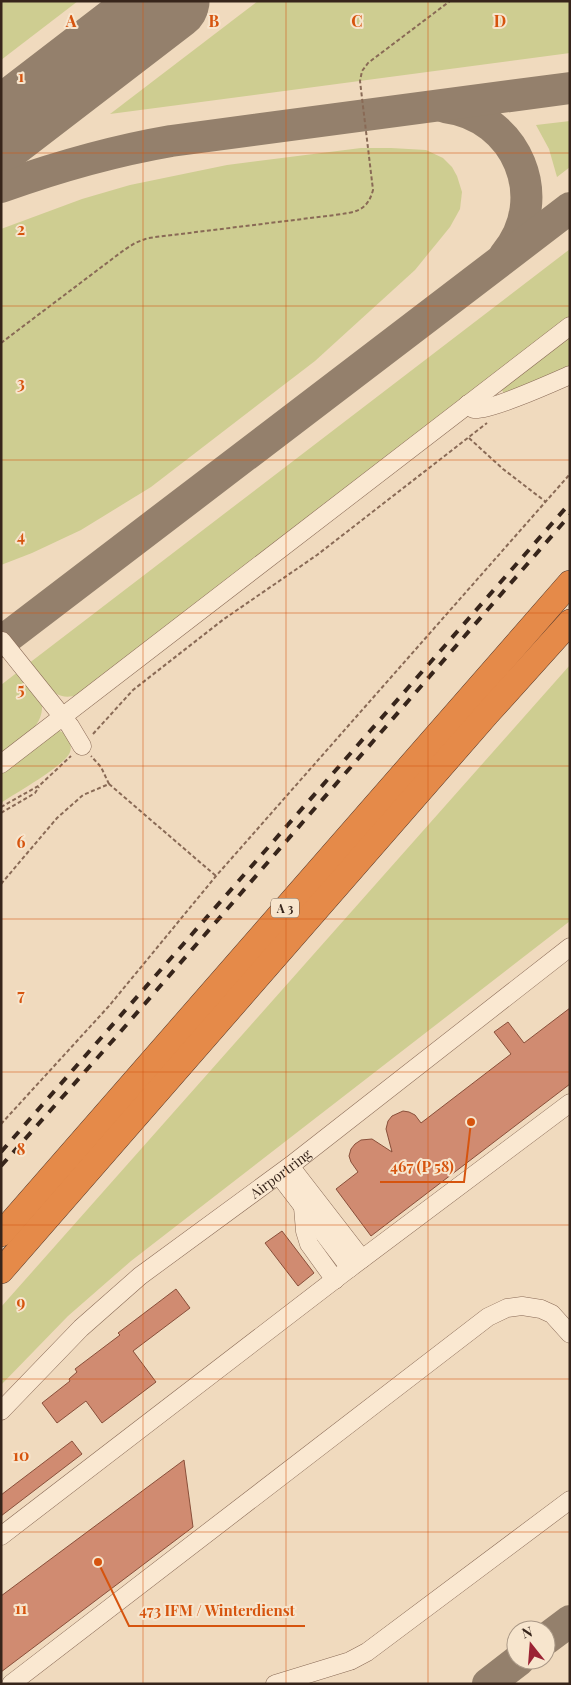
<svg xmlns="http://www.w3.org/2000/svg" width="571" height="1685" font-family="'Playfair Display',serif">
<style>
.green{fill:#cecd91}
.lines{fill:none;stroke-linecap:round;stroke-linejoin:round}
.taxiway{stroke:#94806c;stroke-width:32}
.runway{stroke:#94806c;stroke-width:81}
.building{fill:#d08b71;stroke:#894f3a}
.minor-casing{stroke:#896a56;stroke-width:19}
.highway-casing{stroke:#56392b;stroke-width:26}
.path{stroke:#896a56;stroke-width:2;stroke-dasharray:4 2.5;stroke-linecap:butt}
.minor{stroke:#fae8d1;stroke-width:18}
.highway{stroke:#e58a49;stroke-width:25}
.rail{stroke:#37251b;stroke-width:4;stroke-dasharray:9 9;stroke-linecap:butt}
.grid{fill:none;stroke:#d6540e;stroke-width:1;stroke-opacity:0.55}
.labels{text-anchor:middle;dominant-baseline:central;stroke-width:4;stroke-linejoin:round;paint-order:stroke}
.shield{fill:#f7e5cd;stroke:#715f50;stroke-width:1}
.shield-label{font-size:12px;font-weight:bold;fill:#37251b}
.street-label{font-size:14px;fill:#37251b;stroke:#f7e5cd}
.grid-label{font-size:16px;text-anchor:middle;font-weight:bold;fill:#d6540e;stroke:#f7e5cd;stroke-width:4;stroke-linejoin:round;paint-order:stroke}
.leader{fill:none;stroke:#d6540e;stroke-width:2}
.callout-dot{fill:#d6540e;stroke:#f7e5cd;stroke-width:2}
.callout-label{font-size:15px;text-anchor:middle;font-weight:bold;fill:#d6540e;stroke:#f7e5cd;stroke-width:4;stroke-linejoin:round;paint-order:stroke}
</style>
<rect width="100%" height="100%" fill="#f0dabe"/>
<g class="green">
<polygon points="1,1 78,1 1,60"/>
<polygon points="258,1 570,1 570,53 110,114"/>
<polygon points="570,121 570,167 557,177 549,149 536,125"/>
<polygon points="361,148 391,148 426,150 443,158 452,167 457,176 462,192 460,209 450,227 415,270 315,361 151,487 81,530 32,553 1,565 1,229 82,199 130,185 227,165"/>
<path d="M570 249V320L77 695C53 703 42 680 28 664Z"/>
<polygon points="570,337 570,371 507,397 501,389"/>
<polygon points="570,665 570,921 131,1261 68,1316 1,1385 1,1307"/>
<path d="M19 671 42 704C44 729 18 741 1 754V685Z"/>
<path d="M56 729 62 732 64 731C67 738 73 744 70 752 66 765 14 794 1 803V771Z"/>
</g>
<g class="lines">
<g class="taxiway">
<path d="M445 107C517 116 552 199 505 255"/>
<path d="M1 187C57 167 113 151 171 141L570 88"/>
<polyline points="1,642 570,208"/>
<polyline points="546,1639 570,1621"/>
<polyline points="488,1684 519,1660"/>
</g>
<polyline class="runway" points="1,130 169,1"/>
</g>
<g class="building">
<polygon points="570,1008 570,1084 371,1236 336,1189 358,1172 351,1162 349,1156 351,1149 355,1144 361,1140 372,1139 392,1152 386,1129 388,1121 392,1116 403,1111 409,1112 415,1115 421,1123 511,1054 494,1032 508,1022 524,1043"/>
<polygon points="282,1231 314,1273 298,1286 265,1243"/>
<polygon points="176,1289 190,1308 133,1351 156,1382 102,1423 86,1401 57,1423 42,1403 70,1381 69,1379 77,1372 75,1369 120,1335 118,1333"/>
<polygon points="72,1441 82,1454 1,1516 1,1495"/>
<polygon points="184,1460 193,1527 1,1672 1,1596"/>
</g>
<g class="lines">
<g class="minor-casing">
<g id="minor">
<path d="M468 404C470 407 470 408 474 409 487 412 554 382 570 375"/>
<polyline points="2,641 70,726 82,746"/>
<polyline points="1,764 570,326"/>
<polyline points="290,1166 362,1259"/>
<polyline points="279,1175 350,1268"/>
<polyline points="303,1207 305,1231 309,1244 335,1280"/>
<path id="s1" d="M1 1411 81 1328 140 1276 290 1166 570 947"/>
<polyline points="1,1536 342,1274 570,1103"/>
<polyline points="11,1684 488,1317 507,1308 522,1306 541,1309 552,1314 570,1334"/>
<polyline points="275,1684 350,1661 367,1652 570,1500"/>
</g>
</g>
<g class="highway-casing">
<g id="highway">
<polyline points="1,1234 570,583"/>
<polyline points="1,1271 487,714 570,622"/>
</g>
</g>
<g class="path">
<path d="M1 343 124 250 135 243 148 238 335 215C355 212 367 212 373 190L360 81 362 71 368 63 450 1"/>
<polyline points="469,438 503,469 546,502"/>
<polyline points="93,734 133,690 224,619 317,555 487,423"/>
<polyline points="109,784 216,876"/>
<polyline points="1,807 40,785 71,756"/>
<polyline points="1,813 35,793 39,787"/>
<polyline points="1,884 57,818 83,795 109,784 101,767 91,756"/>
<polyline points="1,1124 109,1006 216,876 570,474"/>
</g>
<use href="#minor" class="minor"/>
<use href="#highway" class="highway"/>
<g class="rail">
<polyline points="1,1152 570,503"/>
<polyline points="1,1166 115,1038 570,515"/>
</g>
</g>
<path class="grid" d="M143 1V1684M286 1V1684M428 1V1684M1 153H570M1 306H570M1 460H570M1 613H570M1 766H570M1 919H570M1 1072H570M1 1225H570M1 1379H570M1 1532H570"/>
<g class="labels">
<rect class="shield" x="271" y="898.5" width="28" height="19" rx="4"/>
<g class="shield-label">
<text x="285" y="908">A 3</text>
</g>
<g class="street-label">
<text stroke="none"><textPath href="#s1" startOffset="368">Airportring</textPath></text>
</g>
</g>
<g class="grid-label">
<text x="71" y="27">A</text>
<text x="214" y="27">B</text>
<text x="357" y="27">C</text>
<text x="500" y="27">D</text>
<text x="21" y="82">1</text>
<text x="21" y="235">2</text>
<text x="21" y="389">3</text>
<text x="21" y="542">4</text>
<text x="21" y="695">5</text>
<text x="21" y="848">6</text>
<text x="21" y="1001">7</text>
<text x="21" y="1155">8</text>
<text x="21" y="1308">9</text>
<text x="21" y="1461">10</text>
<text x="21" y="1614">11</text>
</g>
<path class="leader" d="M471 1122L464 1182H380M98 1562L129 1626H305"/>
<g class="callout-dot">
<circle cx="471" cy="1122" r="5"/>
<circle cx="98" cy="1562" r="5"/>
</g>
<g class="callout-label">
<text x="422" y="1172">467 (P 58)</text>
<text x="217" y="1616">473 IFM / Winterdienst</text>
</g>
<rect width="571" height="1685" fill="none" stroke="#37251b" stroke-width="5"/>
<g transform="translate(531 1645) rotate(343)"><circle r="24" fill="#f7e5cd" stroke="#aa9886"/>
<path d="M0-4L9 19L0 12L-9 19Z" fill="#9b2334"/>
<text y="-8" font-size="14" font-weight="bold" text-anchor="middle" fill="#37251b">N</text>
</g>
</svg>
